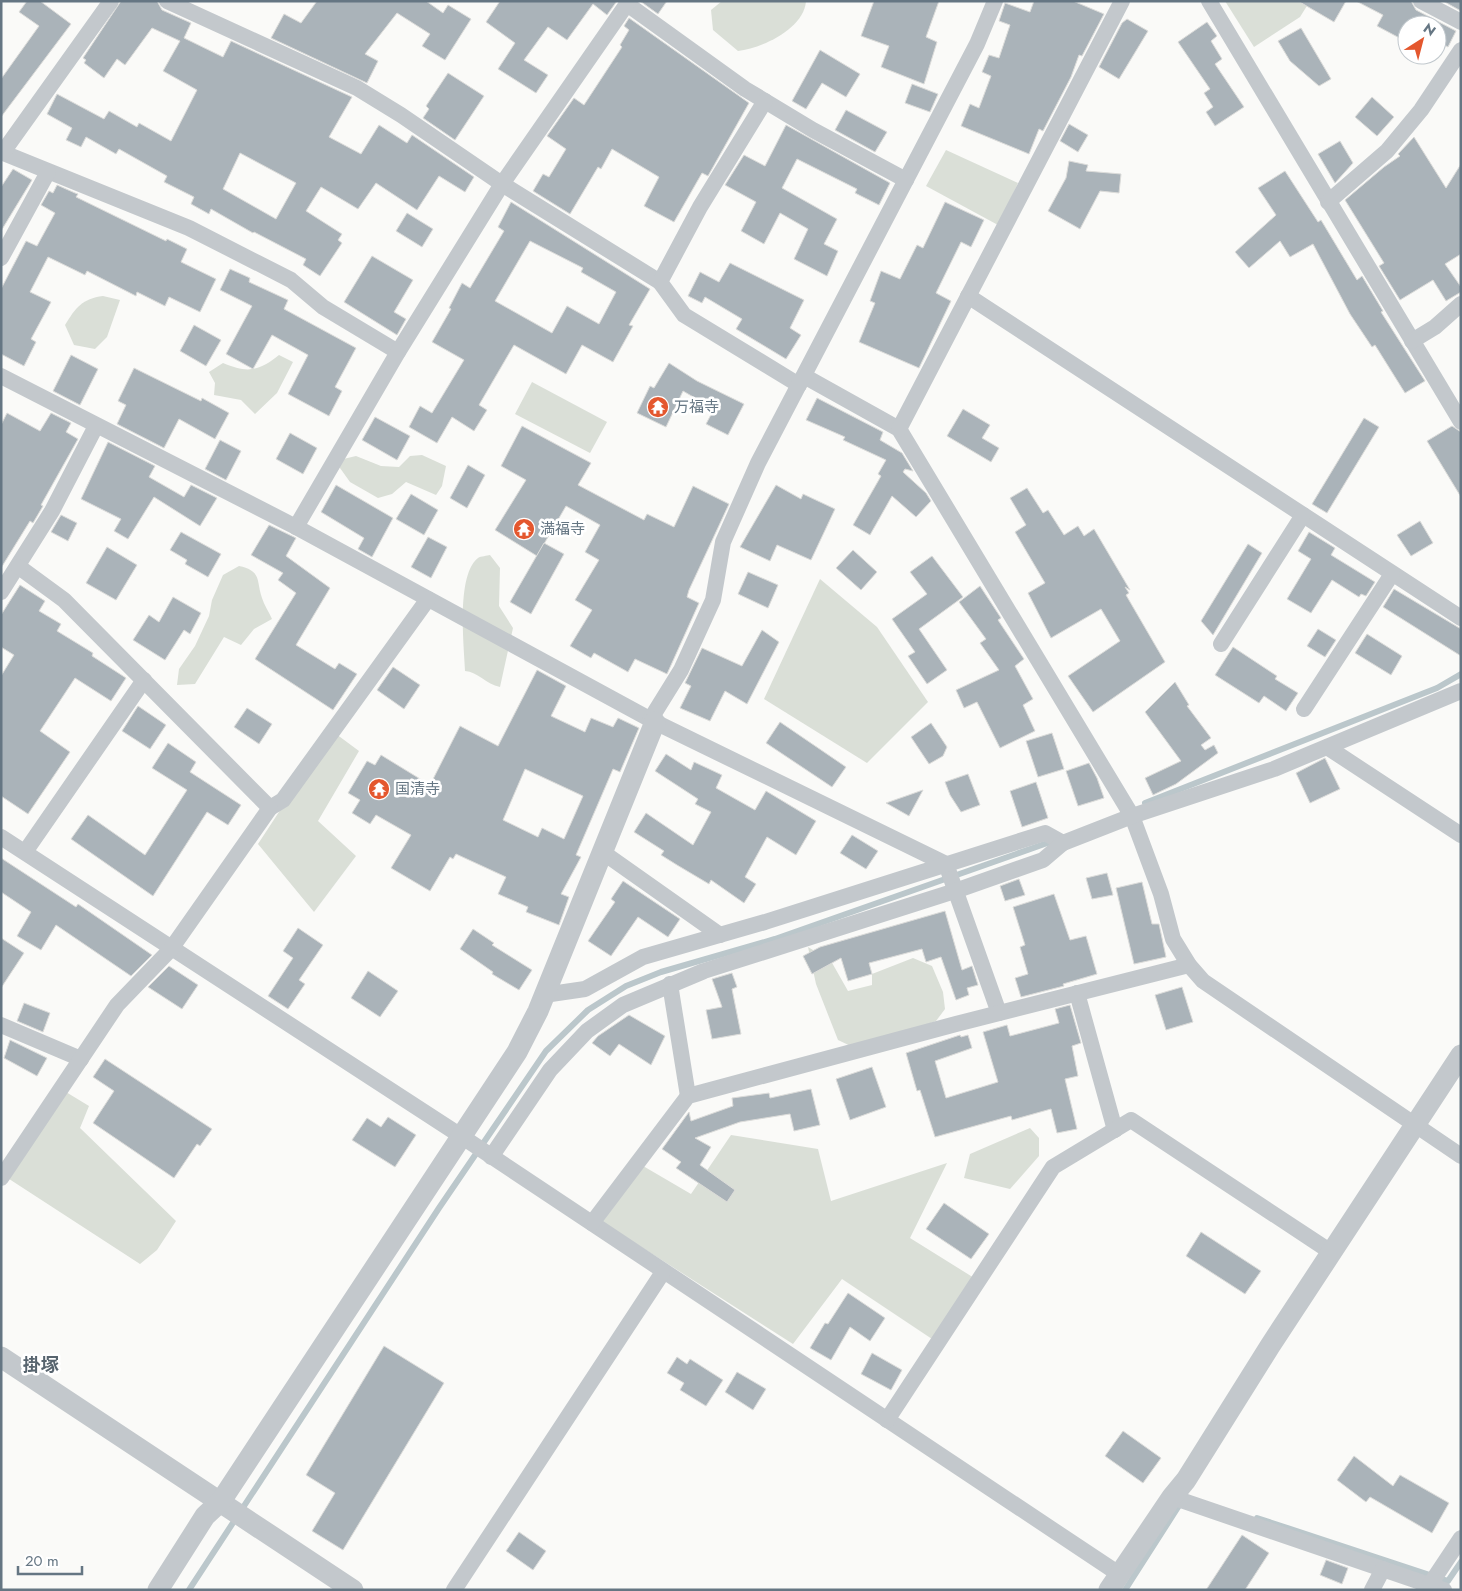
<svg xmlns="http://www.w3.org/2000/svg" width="1462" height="1591" font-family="Jost,'Noto Sans JP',sans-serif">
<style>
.green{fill:#dadfd7}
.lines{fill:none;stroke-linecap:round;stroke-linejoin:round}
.stream{stroke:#bbc7cb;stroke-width:6}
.building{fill:#aab3b9;stroke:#dcdcda;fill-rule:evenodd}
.minor{stroke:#c3c8cc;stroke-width:16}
.tertiary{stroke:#c3c8cc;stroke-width:21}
.labels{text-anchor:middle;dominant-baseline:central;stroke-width:5;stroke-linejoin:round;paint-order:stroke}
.poi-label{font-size:15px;fill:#657683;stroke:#fff;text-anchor:start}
.quarter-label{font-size:18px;font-weight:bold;fill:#57646e;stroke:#fff}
</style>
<rect width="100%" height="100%" fill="#fafaf8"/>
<g class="green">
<path d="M722 1H806C804 29 762 48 738 51L713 30 711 10Z"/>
<polygon points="1225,1 1310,1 1300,17 1254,47"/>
<polygon points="946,150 1018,183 998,225 926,186"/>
<path d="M103 296 120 300 107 337 95 349 74 345 65 325C76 307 82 299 103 296Z"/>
<path d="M279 355 293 362 277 393 255 414 241 400 214 395 215 383 209 372 223 363C247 373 258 372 279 355Z"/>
<polygon points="532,382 607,422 590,453 515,414"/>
<polygon points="422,455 446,466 442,486 436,495 406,482 392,494 378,498 350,482 335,461 356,456 381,466 399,467 410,456"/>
<path d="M490 555 500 568 499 606 513 628 500 687C486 684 478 672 465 671 464 646 456 575 478 558 481 556 487 556 490 555Z"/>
<path d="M239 566C262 571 256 580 262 598 264 605 269 612 272 619L254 629 241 645 224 637 195 684 177 685 179 669 195 646 209 616 212 600 223 575Z"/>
<polygon points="820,579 877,627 928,702 867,763 764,699"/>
<polygon points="332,731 359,751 318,821 356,856 314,912 258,844"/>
<polygon points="808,947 831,961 848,991 872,985 872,974 913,958 932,966 943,992 945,1009 936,1021 859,1050 838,1040 816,984"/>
<polygon points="61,1089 89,1106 80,1128 176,1221 157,1250 140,1264 3,1175"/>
<polygon points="1030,1128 1039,1138 1039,1156 1010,1189 964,1178 970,1154"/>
<polygon points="731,1135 818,1149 831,1201 947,1163 910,1238 979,1281 938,1343 842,1279 793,1344 596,1218 638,1163 691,1194"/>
</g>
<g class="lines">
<g class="stream">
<polyline points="1145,803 1437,688 1461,674"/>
<polyline points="1257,1518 1448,1581 1461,1562"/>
<polyline points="189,1590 439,1208 546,1051 588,1010 626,986 661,972 775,939 1053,841"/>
<polyline points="1125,1590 1182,1501"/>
</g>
</g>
<g class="building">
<polygon points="27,1 40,1 71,24 1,117 1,79 39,26 19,12"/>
<path d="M121 1H157L162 10 191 23 184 38 223 57 231 41 352 97 329 137 361 154 379 125 407 143 412 135 474 177 465 192 439 176 417 210 376 183 358 209 321 187 306 211 342 234 338 240 342 243 320 276 303 265 306 259 254 232 253 233 211 209 209 214 191 204 194 197 164 182 167 176 119 149 116 154 86 137 81 147 66 140 72 128 47 114 57 94 104 119 109 111 137 127 139 123 171 141 197 90 163 71 180 41 152 28 125 65 117 59 104 78 84 63 86 60 83 58ZM240 153 296 183 276 219 223 189Z"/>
<polygon points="317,1 426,1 443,13 448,5 471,19 445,60 422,46 430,34 397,13 365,54 378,61 367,83 271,38 284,14 301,23"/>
<polygon points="500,1 617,1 607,15 593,4 567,40 548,27 524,60 548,75 536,93 498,69 515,43 486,22"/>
<polygon points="640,1 667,1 658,14"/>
<polygon points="874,1 939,1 926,37 937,42 924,84 881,67 889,46 861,36"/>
<polygon points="1034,1 1073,1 1104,14 1082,56 1079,55 1071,77 1043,131 1039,129 1029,154 961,126 970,104 979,108 991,76 982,72 989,55 999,58 1010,25 999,21 1005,3 1030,12"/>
<polygon points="1298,1 1346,1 1334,22"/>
<polygon points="1356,1 1411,1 1416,10 1456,31 1448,47 1437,41 1437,25 1407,25 1407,42 1377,26 1383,15"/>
<polygon points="1443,1 1461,1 1461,11"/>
<polygon points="629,18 749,103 708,176 702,173 674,222 644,206 659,177 612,149 601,169 598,167 570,214 533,191 543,174 549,177 566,149 547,136 574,98 584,105 622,47 620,45 629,30 624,26"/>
<polygon points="1127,19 1148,31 1119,79 1099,67 1122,23"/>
<polygon points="1207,22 1217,36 1211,41 1222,59 1215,64 1244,107 1215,126 1206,112 1213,107 1204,93 1210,89 1178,42"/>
<polygon points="1301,28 1331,79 1319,86 1290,61 1278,41"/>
<polygon points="820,50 860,74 846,97 822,83 806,109 792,101"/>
<polygon points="448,73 484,96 455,140 423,118 429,109 426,106"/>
<polygon points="912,84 938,94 930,112 905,103"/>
<polygon points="1372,97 1394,117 1377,136 1355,117"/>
<polygon points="846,110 887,132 875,152 835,130"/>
<polygon points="1069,124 1088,135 1078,152 1060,141"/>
<polygon points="786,125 890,183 879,205 855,193 857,189 797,159 782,188 837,219 824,244 838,251 827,276 794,259 808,229 780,213 764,244 741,231 756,202 725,185 744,155 765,166"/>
<polygon points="1414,137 1446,188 1461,164 1461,254 1445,264 1461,287 1461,292 1446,301 1433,280 1400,300 1379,266 1384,263 1345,200 1384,167 1400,156 1398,154"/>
<polygon points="1340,141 1353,163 1335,183 1318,154"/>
<polygon points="1069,161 1088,165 1086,171 1121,174 1119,193 1100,191 1080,229 1048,211 1066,178"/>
<polygon points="13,169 32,180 1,231 1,187"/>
<polygon points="1285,171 1318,222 1321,220 1357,280 1362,276 1383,311 1381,312 1425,381 1405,393 1375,345 1372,347 1350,314 1313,244 1290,257 1280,241 1249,268 1235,252 1276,215 1258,188"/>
<polygon points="57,185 75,193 78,194 76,197 166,241 167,239 187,249 181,262 216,279 200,312 169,297 165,306 137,292 136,296 87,271 85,275 48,257 30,292 51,302 31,339 36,342 24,366 1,354 1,289 26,241 37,246 55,213 41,205 49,191 53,193"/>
<path d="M511 202 650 289 629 325 633 326 613 362 582 345 566 374 514 345 479 405 487 410 474 431 452 417 437 443 409 427 420 406 432 413 464 360 432 342 451 309 449 308 462 283 470 288 504 231 498 227ZM530 241 583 268 581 272 616 292 599 324 567 306 552 333 495 301Z"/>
<polygon points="945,202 984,220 971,247 961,242 936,293 951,301 919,368 859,342 875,303 870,301 881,271 900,279 917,245 923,248"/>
<polygon points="407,213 433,229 422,247 396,231"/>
<polygon points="372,256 413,280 394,312 406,319 397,335 344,302"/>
<polygon points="730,263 804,300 790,328 801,335 786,359 736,329 742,319 705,297 702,303 688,296 700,272 719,282"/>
<polygon points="230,269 250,278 249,282 288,300 284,309 356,348 335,387 342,391 329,416 288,394 308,355 272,335 253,369 226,354 252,306 220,290"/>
<polygon points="194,325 221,340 206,366 180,351"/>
<polygon points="71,355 98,369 80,405 53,391"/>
<polygon points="669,363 697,381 744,404 728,435 706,424 714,409 683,391 666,427 637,413 650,386 654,388"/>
<polygon points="134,368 201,401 202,398 229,413 215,439 179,419 164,448 117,424 126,405 118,401"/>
<polygon points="817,398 883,432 880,440 902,453 913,471 905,469 903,472 926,493 931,501 916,517 892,496 870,535 853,525 881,476 878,474 886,460 843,440 845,437 806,420"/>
<polygon points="963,409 990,425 982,438 999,448 991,462 947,436"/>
<polygon points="7,413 40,431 51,413 71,423 66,432 78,439 41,505 43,506 33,523 30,521 1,568 1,425"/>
<polygon points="375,417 410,436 397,460 362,440"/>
<polygon points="1364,418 1379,427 1327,513 1312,504"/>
<polygon points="522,426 591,463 578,485 644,520 647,514 674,527 693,486 729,504 689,590 687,597 699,603 667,674 635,659 628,672 594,653 591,658 570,646 592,610 575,600 599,560 585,552 600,525 566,506 537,556 495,530 526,480 501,466"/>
<polygon points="1452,426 1461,432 1461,497 1427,441"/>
<polygon points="290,433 317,448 303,474 276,459"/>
<polygon points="220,440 241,451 226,480 205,469"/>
<polygon points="108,442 155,466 149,477 184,497 191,485 217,498 200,526 154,497 128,539 114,531 121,519 81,499"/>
<polygon points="468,465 485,475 467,508 450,498"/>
<polygon points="336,485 393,518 372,557 358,549 364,538 321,512"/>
<polygon points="776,485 801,499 803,494 835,509 811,560 777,545 770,561 740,547"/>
<polygon points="1027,488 1043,513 1048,510 1064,535 1078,526 1084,536 1094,529 1130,590 1125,587 1129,593 1126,595 1165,662 1093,712 1068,676 1120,641 1101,609 1051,638 1028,593 1045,583 1015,532 1026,525 1010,498"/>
<polygon points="411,494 438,510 424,535 396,519"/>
<polygon points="61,515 77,523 68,541 51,532"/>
<polygon points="1420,521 1433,543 1411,556 1397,535"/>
<polygon points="269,525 296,538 286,556 330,588 296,645 335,669 339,663 357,674 333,710 255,659 296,593 278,580 283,573 251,555"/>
<polygon points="181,532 221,554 208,577 185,564 187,560 170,550"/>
<polygon points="1309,532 1335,548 1331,555 1375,582 1366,596 1361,594 1359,597 1332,580 1311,613 1287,599 1311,559 1298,551"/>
<polygon points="428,537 447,547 431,578 411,567"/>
<polygon points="544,543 564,554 531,614 510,602"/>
<polygon points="1248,544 1262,553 1213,635 1201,621"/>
<polygon points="107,547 137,565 116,600 86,583"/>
<polygon points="853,550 877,572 861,590 836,568"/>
<polygon points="932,556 963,597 919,629 947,670 927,684 908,656 915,652 892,619 927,594 910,572"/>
<polygon points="748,572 778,585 768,608 738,594"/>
<polygon points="20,585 45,601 39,611 61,624 57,631 93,653 92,656 126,678 111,701 75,678 40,731 70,752 28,814 1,796 1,676 14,655 1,647 1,615"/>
<polygon points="980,586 1001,618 998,620 1024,659 1015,666 1033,699 1023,705 1035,731 1000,748 977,702 964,708 956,690 999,670 980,643 986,639 959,602"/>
<polygon points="1394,589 1461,629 1461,656 1383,607"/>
<polygon points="173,597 201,613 190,634 184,630 165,660 133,640 149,615 159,622"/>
<polygon points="1318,629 1336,640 1325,657 1307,646"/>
<polygon points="762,630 779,642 747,704 725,691 710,721 680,708 691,686 685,683 702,648 742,666"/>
<polygon points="1367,634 1402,656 1391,675 1355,653"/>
<polygon points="1233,647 1277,676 1275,679 1298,693 1286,711 1264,696 1259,703 1215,675"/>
<polygon points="393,667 420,685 404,709 377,690"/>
<path d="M537 670 566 686 551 716 585 732 591 718 613 727 618 718 639 728 620 772 613 769 576 855 581 857 561 894 569 897 559 925 526 912 528 907 498 894 506 877 456 854 453 859 450 857 430 891 391 868 411 835 376 815 370 824 352 813 360 800 348 793 367 761 375 765 381 755 430 785 460 726 498 746ZM525 769 583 796 564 839 542 828 538 837 503 820Z"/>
<polygon points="1175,682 1189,705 1187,706 1211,738 1201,745 1205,750 1214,745 1218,753 1176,784 1153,795 1145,778 1181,761 1145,712"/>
<polygon points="138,706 166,725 150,749 122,731"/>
<polygon points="247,708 272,724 259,744 234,727"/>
<polygon points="780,722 846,767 832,787 766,743"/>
<polygon points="931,723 947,747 943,756 929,764 911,737"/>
<polygon points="1052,733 1064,769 1038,777 1026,741"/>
<polygon points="168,743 196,762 190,772 241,805 228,825 207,812 153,896 71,839 88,815 145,855 187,790 152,768"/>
<polygon points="666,754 691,770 694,762 722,775 716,788 755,810 766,791 816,821 796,855 767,837 745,877 756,884 744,903 711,880 709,884 677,865 661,855 664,851 634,832 646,813 693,845 711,812 695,804 698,799 655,771"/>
<polygon points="1325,758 1340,789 1310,803 1296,773"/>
<polygon points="1089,763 1097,778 1104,798 1078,806 1066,771"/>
<polygon points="968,774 980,805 961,812 950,795 945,782"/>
<polygon points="1036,782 1048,818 1022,827 1010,791"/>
<polygon points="923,790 909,816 886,803"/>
<polygon points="852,835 878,851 866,869 840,853"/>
<polygon points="1,858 76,907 78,904 152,955 131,976 56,925 41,950 17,936 31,912 1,892"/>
<polygon points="1107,873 1113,895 1092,899 1086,878"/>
<polygon points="1019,879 1025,895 1005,901 1000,886"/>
<polygon points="623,881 680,919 668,937 638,917 611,956 588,941 615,902 611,899"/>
<polygon points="1142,882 1152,924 1159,924 1166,957 1134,964 1116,888"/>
<polygon points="1054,894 1070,940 1086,936 1097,974 1063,984 1064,986 1021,997 1015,978 1028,974 1020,947 1025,945 1013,907"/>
<polygon points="945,911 962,970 972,966 978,985 967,988 969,995 956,1000 941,957 926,962 922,949 869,963 872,974 848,981 841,958 812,974 803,956 820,947"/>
<polygon points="298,928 323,945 299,980 305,984 288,1009 268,996 293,958 283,951"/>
<polygon points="473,929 494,943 492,945 532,970 519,990 492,974 493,972 460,949"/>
<polygon points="1,938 24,953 1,988"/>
<polygon points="169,966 198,985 182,1009 148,987"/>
<polygon points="368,971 398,991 380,1017 351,998"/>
<polygon points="732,973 737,987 732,989 741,1034 712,1039 706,1010 722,1007 712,979"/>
<polygon points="1182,987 1193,1022 1166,1030 1155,995"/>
<polygon points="24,1003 50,1013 43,1032 17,1021"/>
<polygon points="1070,1005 1081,1043 1072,1046 1078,1076 1065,1079 1077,1129 1057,1133 1051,1109 1012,1120 1011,1116 935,1137 920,1090 917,1091 906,1053 960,1035 961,1037 968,1035 972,1048 935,1061 946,1098 998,1082 983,1032 1007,1025 1010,1036 1059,1023 1055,1009"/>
<polygon points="629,1015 665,1036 651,1065 619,1044 610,1056 592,1043 598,1036"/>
<polygon points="10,1040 47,1058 37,1076 4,1058"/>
<polygon points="105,1059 212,1129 200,1146 197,1144 174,1178 93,1123 114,1091 93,1077"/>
<polygon points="872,1067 886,1107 850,1120 836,1079"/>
<polygon points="811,1089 820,1125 794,1131 790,1114 740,1122 695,1138 711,1147 700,1165 735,1190 727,1202 676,1168 681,1162 662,1149 689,1112 691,1121 733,1106 732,1098 769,1093 770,1098"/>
<polygon points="388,1117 416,1135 395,1167 352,1140 367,1118 381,1127"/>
<polygon points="944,1203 989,1234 971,1259 926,1229"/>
<polygon points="1201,1232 1261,1271 1245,1294 1186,1256"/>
<polygon points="848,1293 885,1318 870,1341 850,1327 831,1360 810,1348 825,1323 828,1324"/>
<polygon points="384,1346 444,1383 343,1550 312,1531 335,1493 306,1475"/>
<polygon points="872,1353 902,1370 891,1390 861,1374"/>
<polygon points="677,1357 687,1364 690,1359 723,1380 706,1406 680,1390 684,1383 667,1373"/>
<polygon points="737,1372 766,1389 753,1410 725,1392"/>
<polygon points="1123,1431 1161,1458 1143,1483 1105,1456"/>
<polygon points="1354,1456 1393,1486 1400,1475 1449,1503 1432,1533 1370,1497 1366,1502 1337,1480"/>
<polygon points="519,1532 546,1551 533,1570 506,1551"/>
<polygon points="1242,1535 1269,1553 1245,1590 1206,1590"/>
<polygon points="1326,1560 1348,1568 1342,1584 1320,1575"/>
</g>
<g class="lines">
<g class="minor">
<polyline points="167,1 357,88 401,115 502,184 660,282"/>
<polyline points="1209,1 1461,422"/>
<polyline points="1421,1 1461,22"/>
<polyline points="627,4 745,89 813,130 906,180"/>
<polyline points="765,101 700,207 660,282 684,315 799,385"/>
<polyline points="1,152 189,228 291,280 323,307 398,352"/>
<polyline points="3,152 111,1"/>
<polyline points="1328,202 1387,151 1421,110 1461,50"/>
<polyline points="1,258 48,172"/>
<polyline points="968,296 1461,618"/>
<polyline points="1412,341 1435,327 1461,304"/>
<polyline points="1,376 296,527 655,722 946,864 999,1013"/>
<polyline points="804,376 899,429 1132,816 1161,894 1173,939 1189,965 1203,981 1461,1156"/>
<polyline points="899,429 1122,1"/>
<polyline points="296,527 398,352 502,184 629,1"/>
<polyline points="1,592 52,511 96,426"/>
<polyline points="1221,644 1303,515"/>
<polyline points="1304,709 1392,574"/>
<polyline points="650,720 681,670 713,600 723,542 758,463 977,44 995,1"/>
<polyline points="1327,747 1461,835"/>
<polyline points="270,808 283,800 428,599"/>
<polyline points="1,837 461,1136 1119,1574"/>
<polyline points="601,851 720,935"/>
<polyline points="25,852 144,680"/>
<polyline points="670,984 688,1096"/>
<polyline points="1077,993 1115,1130"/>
<polyline points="544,995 585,989 643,957 765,922 1045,833 1063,843 1132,816 1274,769 1461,691"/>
<polyline points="1,1025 81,1059"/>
<polyline points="491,1157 550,1070 587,1031 623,1005 704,971 955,891 1043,860 1063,843"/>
<polyline points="1,1178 117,1005 171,949 270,808 64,600 19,567"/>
<polyline points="592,1223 688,1096 956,1024 1189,965"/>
<polyline points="887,1420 1053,1167 1131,1120 1331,1252"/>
<polyline points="1172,1497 1444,1590"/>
<polyline points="1429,1586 1461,1538"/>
<polyline points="454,1590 663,1272"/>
<polyline points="1372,1590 1383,1569"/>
</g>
<g class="tertiary">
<polyline points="1,1357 353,1590"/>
<polyline points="158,1590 205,1516 221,1501 517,1052 538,1011 655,722"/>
<polyline points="1109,1590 1172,1497 1186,1480 1270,1346 1461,1055"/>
</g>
</g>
<defs>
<g id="temple-disc" transform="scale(1.125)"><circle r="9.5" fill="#e4572e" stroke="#fff"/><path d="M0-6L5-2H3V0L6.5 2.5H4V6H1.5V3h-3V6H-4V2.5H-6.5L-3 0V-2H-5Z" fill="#fff"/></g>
</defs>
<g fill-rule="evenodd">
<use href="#temple-disc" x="658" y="407"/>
<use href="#temple-disc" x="524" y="529"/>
<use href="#temple-disc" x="379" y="789"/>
</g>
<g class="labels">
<g class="poi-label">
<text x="674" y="407">万福寺</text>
<text x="540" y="529">満福寺</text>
<text x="395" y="789">国清寺</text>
</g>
<g class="quarter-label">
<text x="41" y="1365">掛塚</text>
</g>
</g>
<rect width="1462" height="1591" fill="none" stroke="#657683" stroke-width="5"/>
<g transform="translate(1422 40) rotate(36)"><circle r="24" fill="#ffffff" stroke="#c1c8cd"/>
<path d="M0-4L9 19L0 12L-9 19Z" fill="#e4572e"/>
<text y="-8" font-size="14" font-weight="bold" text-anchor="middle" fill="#657683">N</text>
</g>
<path d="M18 1566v8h64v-8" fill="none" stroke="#657683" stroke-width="2.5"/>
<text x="25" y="1566" font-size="15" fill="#657683" stroke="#ffffff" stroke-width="4" paint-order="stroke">20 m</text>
</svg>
